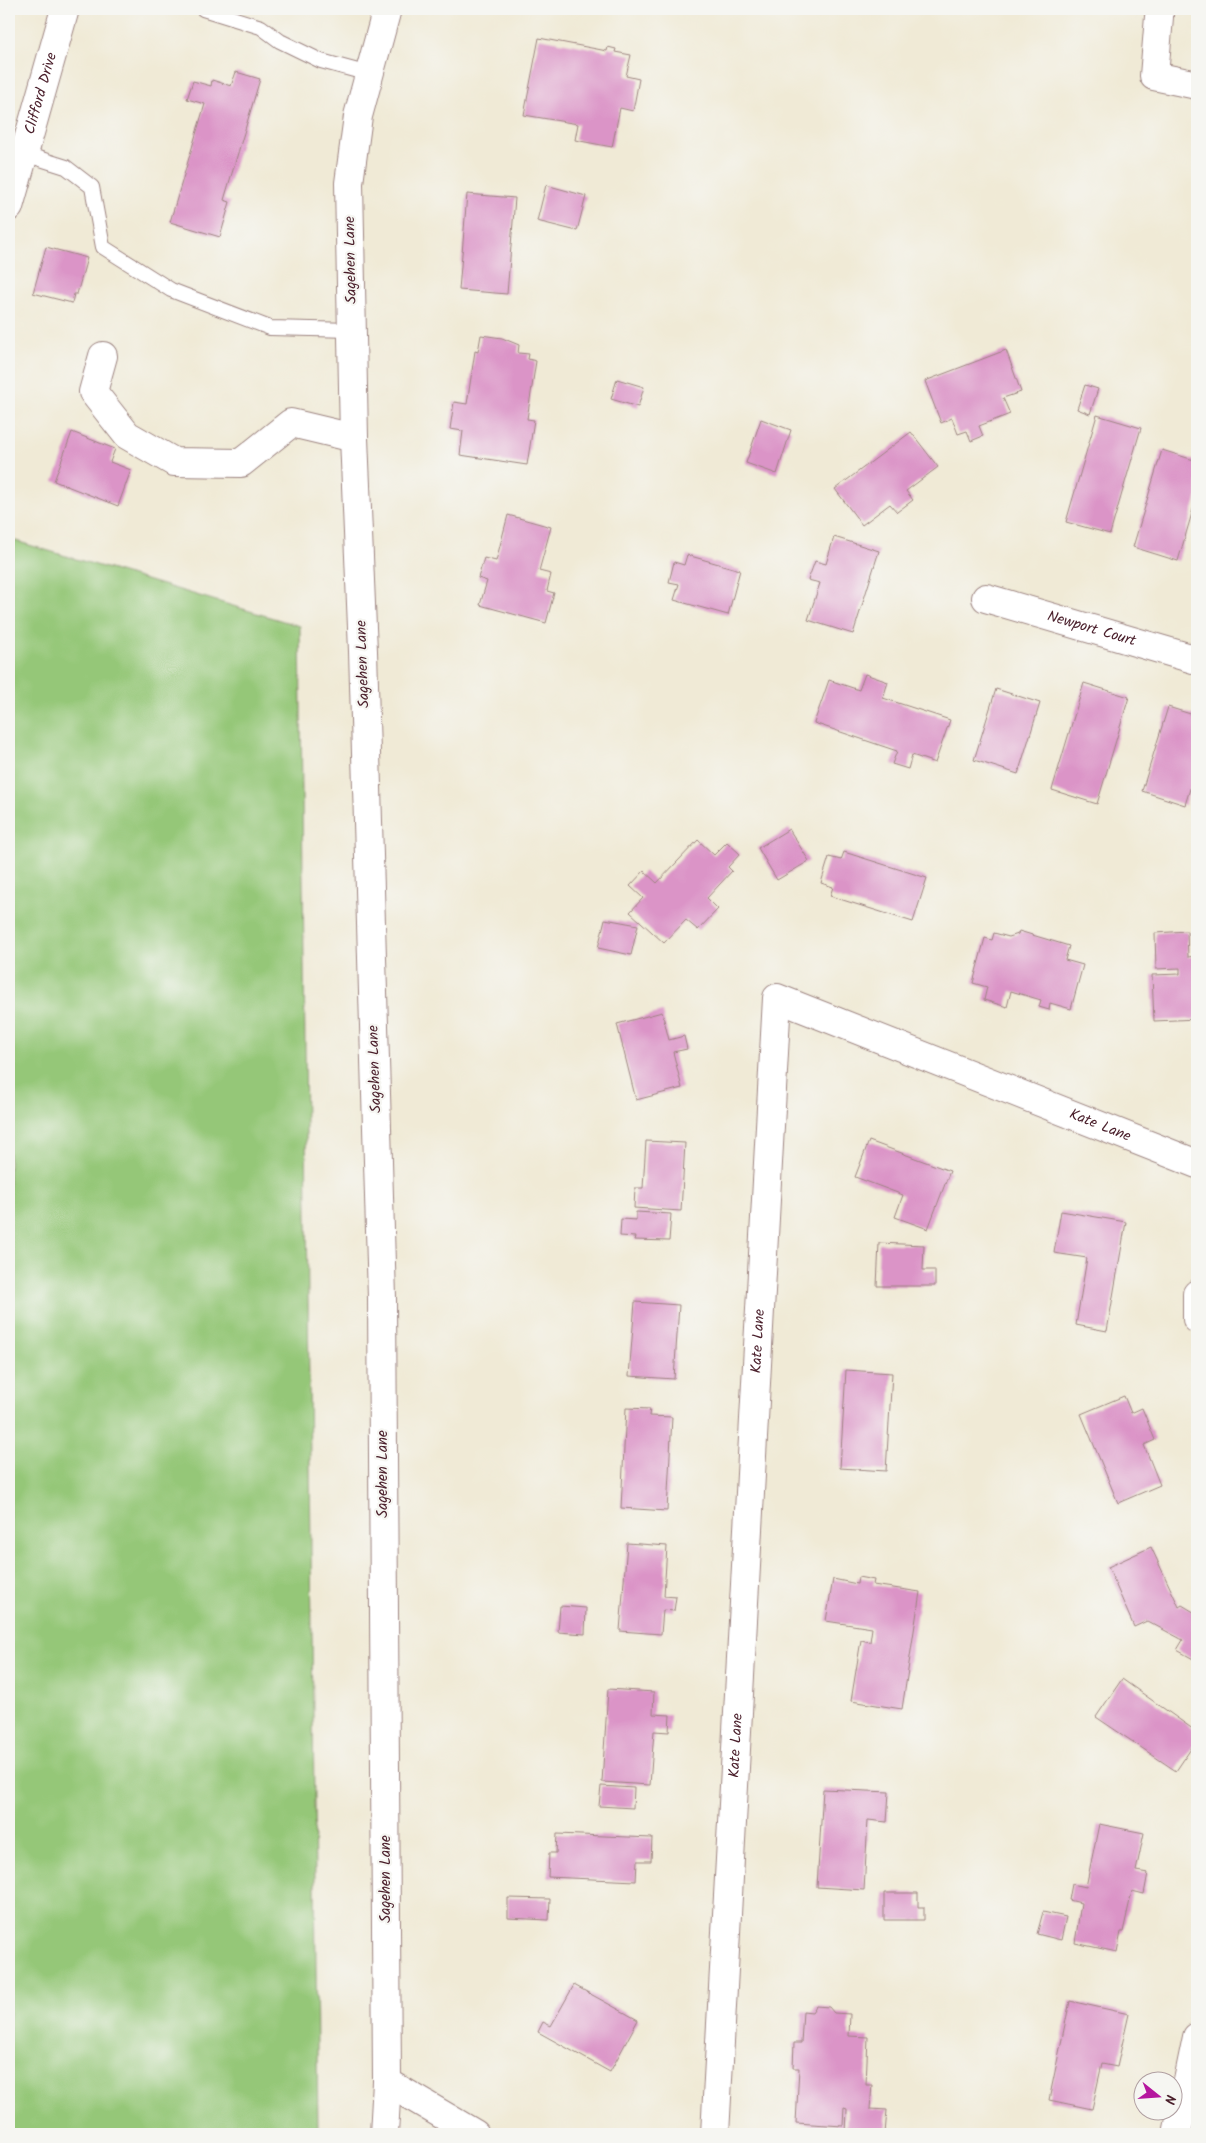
<svg xmlns="http://www.w3.org/2000/svg" width="1206" height="2143" font-family="Kalam,sans-serif">
<style>
.green{fill:#95c778;stroke:#707352}
.building{fill:#db94c7}
.lines{fill:none;stroke-linecap:round;stroke-linejoin:round}
.lane-casing{stroke:#9d8480;stroke-width:16}
.street-casing{stroke:#9d8480;stroke-width:30}
.lane{stroke:#fff;stroke-width:14}
.street{stroke:#fff;stroke-width:28}
.labels{text-anchor:middle;dominant-baseline:central;stroke-width:4.5;stroke-linejoin:round;paint-order:stroke}
.street-label{font-size:15px;fill:#4a1f2b;stroke:#f6f6f2}
</style>
<rect width="100%" height="100%" fill="#f6f6f2"/>
<filter id="ink" filterUnits="userSpaceOnUse"><feTurbulence type="fractalNoise" baseFrequency=".02" numOctaves="2"/><feDisplacementMap in="SourceGraphic" scale="10" xChannelSelector="R" yChannelSelector="G"/><feConvolveMatrix kernelMatrix="1 2 1 2 8 2 1 2 1" color-interpolation-filters="sRGB"/></filter>
<filter id="wash" filterUnits="userSpaceOnUse"><feTurbulence type="fractalNoise" baseFrequency=".0096" numOctaves="4" result="noise"/><feDisplacementMap in="SourceGraphic" scale="20" xChannelSelector="R" yChannelSelector="G"/><feGaussianBlur stdDeviation="1.12" result="paint"/><feColorMatrix in="noise" values="0 0 0 0 0 0 0 0 0 0 0 0 0 0 0 0 0 1.4 0 .05"/><feComposite in="paint" operator="in"/></filter>
<g filter="url(#wash)">
<rect width="100%" height="100%" fill="#f0ead6"/>
<polygon class="green" points="9,539 300,626 318,2130 316,2134 9,2134"/>
<g id="blocks">
<g class="building">
<polygon points="539,38 607,51 608,47 616,49 615,52 631,55 626,76 639,79 633,111 620,108 612,147 575,140 578,124 524,115"/>
<polygon points="236,72 260,79 224,200 230,202 220,237 170,222 205,104 187,99 193,81 211,86 212,80 231,86"/>
<polygon points="546,185 586,196 577,231 537,221"/>
<polygon points="467,194 515,198 507,294 459,290"/>
<polygon points="46,247 87,258 77,294 74,294 72,303 33,293"/>
<polygon points="481,335 502,338 519,345 518,353 529,354 528,359 536,361 527,419 534,420 527,465 460,455 463,431 450,429 454,402 467,404 475,351 478,352"/>
<polygon points="1006,350 1021,392 1003,398 1010,414 979,426 983,436 971,441 967,431 958,434 952,418 941,423 925,381"/>
<polygon points="617,379 644,387 638,407 611,399"/>
<polygon points="1085,385 1098,389 1090,414 1077,409"/>
<polygon points="1097,415 1141,428 1110,534 1066,522"/>
<polygon points="761,419 791,430 777,474 746,463"/>
<polygon points="72,432 115,449 110,462 131,470 118,506 54,481"/>
<polygon points="911,432 938,467 906,491 913,500 897,512 890,504 862,525 835,489"/>
<polygon points="1162,450 1197,461 1197,496 1178,561 1133,547"/>
<polygon points="508,515 551,527 539,571 551,574 547,591 554,593 546,623 480,605 487,581 478,578 484,558 496,561"/>
<polygon points="834,537 879,551 853,634 808,620 820,583 808,580 815,561 826,564"/>
<polygon points="687,555 740,570 728,615 674,600 679,584 669,582 674,562 684,565"/>
<polygon points="865,674 888,682 883,698 950,720 935,763 912,755 908,769 892,764 897,751 814,723 829,680 859,690"/>
<polygon points="1084,683 1129,697 1097,804 1052,790"/>
<polygon points="996,689 1040,703 1018,774 974,760"/>
<polygon points="1168,707 1197,716 1197,766 1185,805 1142,791"/>
<polygon points="789,829 809,861 777,880 758,848"/>
<polygon points="698,840 714,855 727,842 740,854 728,867 732,871 707,898 718,909 698,930 686,920 664,943 630,912 643,898 630,886 644,871 657,883"/>
<polygon points="844,852 927,878 913,922 830,896 833,887 821,883 829,857 841,860"/>
<polygon points="605,919 638,925 631,955 598,948"/>
<polygon points="1019,931 1069,946 1065,960 1083,965 1071,1009 1050,1003 1049,1010 1039,1007 1041,1000 1011,991 1007,1007 984,1000 987,987 973,983 985,938 992,940 994,933 1009,937 1018,934"/>
<polygon points="1187,931 1188,957 1197,956 1197,1019 1154,1021 1152,975 1180,974 1180,968 1156,969 1155,933"/>
<polygon points="662,1012 669,1040 684,1036 687,1049 673,1052 682,1088 636,1100 617,1024"/>
<polygon points="646,1141 685,1143 681,1211 634,1208 635,1188 643,1188"/>
<polygon points="869,1141 950,1171 928,1229 895,1217 903,1195 855,1177"/>
<polygon points="1061,1211 1126,1222 1107,1331 1076,1325 1087,1258 1054,1253"/>
<polygon points="636,1212 671,1214 669,1241 634,1240 635,1237 620,1236 621,1219 636,1220"/>
<polygon points="879,1243 924,1245 923,1270 935,1270 935,1286 877,1286"/>
<polygon points="635,1302 679,1305 674,1379 629,1376"/>
<polygon points="846,1370 892,1373 886,1471 840,1468"/>
<polygon points="1124,1396 1131,1413 1142,1408 1155,1440 1144,1445 1160,1485 1118,1503 1081,1414"/>
<polygon points="626,1408 650,1409 649,1416 672,1417 667,1511 621,1508"/>
<polygon points="627,1543 667,1546 664,1596 676,1597 674,1611 663,1610 661,1634 620,1631"/>
<polygon points="1151,1547 1179,1607 1182,1605 1197,1614 1197,1661 1177,1650 1183,1640 1147,1621 1134,1627 1108,1567"/>
<polygon points="858,1577 874,1580 873,1585 920,1592 902,1709 851,1701 861,1640 870,1642 872,1628 826,1621 833,1579 857,1584"/>
<polygon points="560,1606 586,1608 585,1634 558,1632"/>
<polygon points="1122,1679 1197,1732 1197,1740 1176,1771 1096,1717"/>
<polygon points="608,1689 654,1692 653,1714 670,1715 669,1732 654,1731 650,1785 602,1782"/>
<polygon points="601,1786 634,1788 633,1808 599,1806"/>
<polygon points="823,1789 889,1792 887,1822 868,1820 864,1890 817,1887"/>
<polygon points="1099,1824 1144,1833 1136,1871 1148,1873 1144,1894 1132,1891 1123,1932 1121,1932 1117,1952 1075,1943 1081,1903 1069,1900 1072,1884 1086,1887"/>
<polygon points="557,1834 652,1838 651,1861 637,1861 636,1881 548,1877 549,1853 556,1853"/>
<polygon points="884,1893 918,1893 918,1907 924,1907 924,1920 884,1920"/>
<polygon points="508,1898 550,1899 549,1920 508,1918"/>
<polygon points="1043,1912 1066,1917 1061,1940 1037,1934"/>
<polygon points="574,1985 638,2020 610,2072 538,2032 543,2022 551,2026"/>
<polygon points="1070,2001 1129,2014 1117,2067 1102,2064 1092,2109 1049,2100"/>
<polygon points="816,2006 829,2007 834,2013 850,2014 849,2036 868,2037 866,2085 872,2085 870,2109 887,2110 885,2134 846,2134 847,2109 844,2108 843,2126 796,2123 799,2068 793,2068 794,2043 801,2043 803,2011 812,2012"/>
</g>
</g>
</g>
<g filter="url(#ink)">
<use href="#blocks" fill-opacity="0" stroke="#9d8480" stroke-width="1"/>
<g class="lines">
<g class="lane-casing">
<g id="lane">
<polyline points="203,9 261,27 280,41 321,61 369,74"/>
<polyline points="25,154 66,167 92,187 103,247 171,290 270,328 352,330"/>
</g>
</g>
<g class="street-casing">
<g id="street">
<polyline points="1159,17 1154,76 1197,85"/>
<path id="s1" d="M9 207 65 9"/>
<polyline points="103,356 93,392 127,435 174,462 241,463 291,423 354,438"/>
<path id="s2" d="M986 598 1197 660"/>
<polyline points="1197,1294 1197,1319"/>
<polyline points="387,2082 475,2134"/>
<polyline points="384,2134 387,2082 382,1298 363,651 354,438 349,183 358,116 387,9"/>
<path id="s3" d="M715 2134 777 998 1197 1164"/>
<polyline points="1177,2134 1197,2037"/>
</g>
</g>
<use href="#lane" class="lane"/>
<use href="#street" class="street"/>
</g>
</g>
<g class="labels">
<g class="street-label">
<text stroke="none"><textPath href="#s1" startOffset="118">Clifford Drive</textPath></text>
<text transform="translate(351 260) rotate(-91)">Sagehen Lane</text>
<text stroke="none"><textPath href="#s2" startOffset="110">Newport Court</textPath></text>
<text transform="translate(363 664) rotate(-92)">Sagehen Lane</text>
<text transform="translate(375 1069) rotate(-92)">Sagehen Lane</text>
<text stroke="none"><textPath href="#s3" startOffset="1485">Kate Lane</textPath></text>
<text stroke="none"><textPath href="#s3" startOffset="794">Kate Lane</textPath></text>
<text transform="translate(383 1474) rotate(-90)">Sagehen Lane</text>
<text stroke="none"><textPath href="#s3" startOffset="389">Kate Lane</textPath></text>
<text transform="translate(386 1879) rotate(-90)">Sagehen Lane</text>
</g>
</g>
<rect width="1206" height="2143" fill="none" stroke="#f6f6f2" stroke-width="30"/>
<g transform="translate(1158 2096) rotate(107)"><circle r="24" fill="#f6f6f2" stroke="#b1a0a2"/>
<path d="M0-4L9 19L0 12L-9 19Z" fill="#b5179e"/>
<text y="-8" font-size="14" font-weight="bold" text-anchor="middle" fill="#4a1f2b">N</text>
</g>
</svg>
